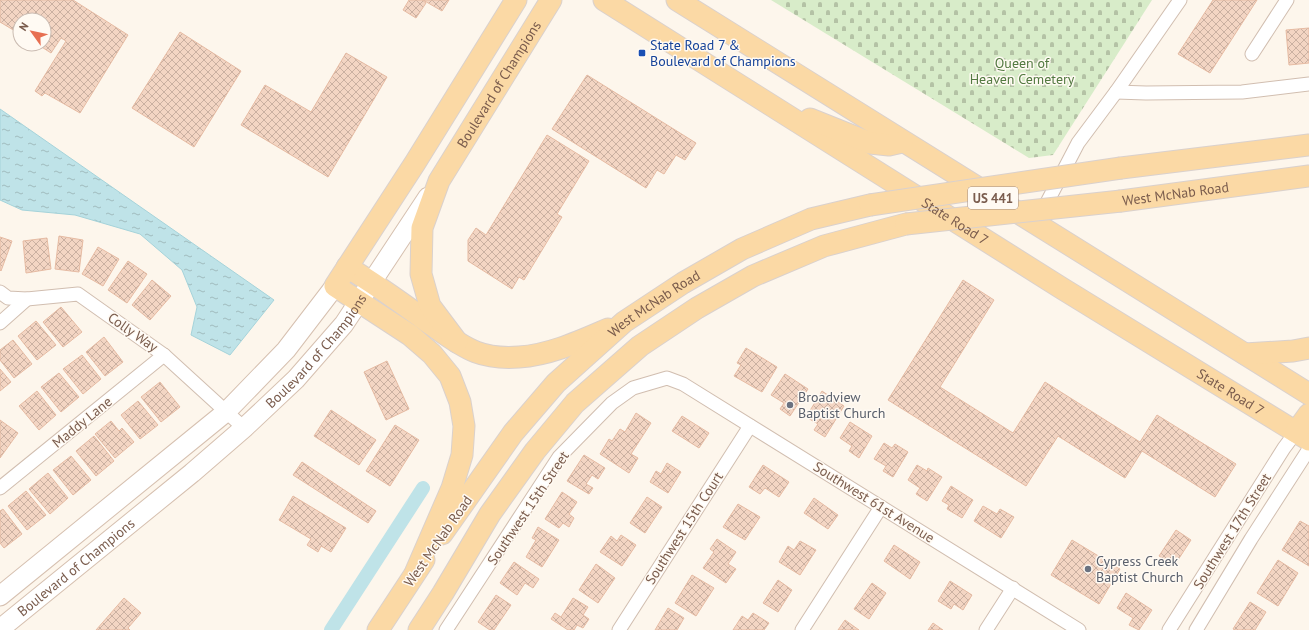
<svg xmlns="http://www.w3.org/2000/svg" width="1309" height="630" font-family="'PT Sans',sans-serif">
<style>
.cemetery{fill:url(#cemetery-stones)}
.water{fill:url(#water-ripples);stroke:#a5d3da}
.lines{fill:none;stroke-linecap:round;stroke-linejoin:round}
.canal{stroke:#bfe3e8;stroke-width:14}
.building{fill:url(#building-cross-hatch);stroke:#e6bba3}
.street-casing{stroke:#d1beb0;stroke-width:15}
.secondary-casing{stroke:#d6c0b0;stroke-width:21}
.primary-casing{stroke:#dad1cd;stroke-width:23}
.street{stroke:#fff;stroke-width:13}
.secondary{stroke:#fff;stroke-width:19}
.primary{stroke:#fbd9a5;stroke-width:21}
.primary-bridge-casing{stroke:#dad1cd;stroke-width:23;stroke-linecap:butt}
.primary-bridge{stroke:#fbd9a5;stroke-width:21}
.transit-dot{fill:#1a4fb4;stroke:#fffaf3;stroke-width:1.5}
.worship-dot{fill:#6b7280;stroke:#fffaf3;stroke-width:1.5}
.labels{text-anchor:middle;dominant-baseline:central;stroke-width:3;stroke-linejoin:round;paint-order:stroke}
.shield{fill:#fffaf3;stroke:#a28b7f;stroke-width:1}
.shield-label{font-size:13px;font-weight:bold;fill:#7a5c4d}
.transit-label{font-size:14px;fill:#164399;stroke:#fffaf3;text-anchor:start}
.park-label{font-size:14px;fill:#537a41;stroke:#fffaf3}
.street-label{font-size:14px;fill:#7a5c4d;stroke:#fffaf3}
.worship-label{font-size:14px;fill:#5b616d;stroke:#fffaf3;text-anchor:start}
</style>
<defs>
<pattern id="cemetery-stones" width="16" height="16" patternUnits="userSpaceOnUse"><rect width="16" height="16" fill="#d8ecc9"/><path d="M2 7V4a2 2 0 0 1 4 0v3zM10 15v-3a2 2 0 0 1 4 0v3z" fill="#b4c2a5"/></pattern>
<pattern id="water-ripples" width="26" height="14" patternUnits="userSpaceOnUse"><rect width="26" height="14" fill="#bfe3e8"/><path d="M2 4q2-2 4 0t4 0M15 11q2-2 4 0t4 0" fill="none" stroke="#a0bbbe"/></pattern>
<pattern id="building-cross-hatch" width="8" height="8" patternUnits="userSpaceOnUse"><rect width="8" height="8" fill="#f3d5c3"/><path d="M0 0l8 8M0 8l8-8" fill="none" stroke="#cab0a1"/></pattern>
</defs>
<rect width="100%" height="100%" fill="#fdf6ec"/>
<polygon class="cemetery" points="771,0 1152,0 1053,155 1029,158"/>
<polygon class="water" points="0,109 274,300 230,355 191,335 197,307 182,270 140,234 75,215 22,210 0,200"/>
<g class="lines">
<polyline class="canal" points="331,630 423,488"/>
</g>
<g class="building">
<polygon points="0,0 73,0 128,35 80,113 45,93 42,96 35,91 66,41 61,38 51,53 37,44 44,44 44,20 20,20 20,34 0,22"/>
<polygon points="409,0 422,0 426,3 416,18 403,10"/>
<polygon points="423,0 449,0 442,11"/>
<polygon points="1213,0 1257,0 1210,73 1178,54"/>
<polygon points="1309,28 1309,63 1289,65 1286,30"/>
<polygon points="180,32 241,71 194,147 132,108"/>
<polygon points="346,53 387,77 328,177 241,125 265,85 311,112"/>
<polygon points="587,75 696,143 685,160 676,155 664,174 657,170 646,188 552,129"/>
<polygon points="547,135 589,161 557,214 562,217 524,280 519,277 512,289 468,261 468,240 476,228 486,235"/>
<polygon points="59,236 83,240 79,272 55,269"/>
<polygon points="0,237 12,241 1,271 0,270"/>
<polygon points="47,238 51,269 26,273 23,241"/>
<polygon points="98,247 119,259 103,286 82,274"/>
<polygon points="128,261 147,274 127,303 108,290"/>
<polygon points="152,280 171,296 150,320 132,305"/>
<polygon points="963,280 994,300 940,387 1013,433 1045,382 1140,442 1157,415 1236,464 1215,497 1142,451 1125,478 1058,436 1026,486 888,400"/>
<polygon points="61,307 82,332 63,347 43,322"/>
<polygon points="36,321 56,345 37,360 18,336"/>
<polygon points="104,337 123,362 105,376 86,352"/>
<polygon points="13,340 32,364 14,378 0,360 0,350"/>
<polygon points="746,348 777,367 762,392 734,376 741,365 737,363"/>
<polygon points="82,355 101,379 83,394 63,369"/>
<polygon points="387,361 409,409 386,420 364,372"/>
<polygon points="0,369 11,382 0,391"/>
<polygon points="59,373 79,397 61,412 41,387"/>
<polygon points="785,374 808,389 790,416 780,409 784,403 771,395"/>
<polygon points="160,382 180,407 161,422 141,397"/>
<polygon points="37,391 56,415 39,430 19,406"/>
<polygon points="822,391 844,406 825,437 814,430 818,424 806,417"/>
<polygon points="138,401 158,425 140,439 121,415"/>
<polygon points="331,410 376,440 359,465 314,436"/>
<polygon points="636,413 651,423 631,454 638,458 629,473 600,454 609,439 612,441 620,429 625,432"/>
<polygon points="682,416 709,433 699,448 672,431"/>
<polygon points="0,420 18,433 0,458"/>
<polygon points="111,421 119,431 122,428 134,442 115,458 95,434"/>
<polygon points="850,422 872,436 859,458 849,451 852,446 840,438"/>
<polygon points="395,425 419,440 390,486 366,471"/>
<polygon points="94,436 114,461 96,476 76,451"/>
<polygon points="884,443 892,448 895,444 908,452 893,477 883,471 886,466 874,459"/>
<polygon points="584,455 605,468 598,479 592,475 586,484 593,488 589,494 567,481"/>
<polygon points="71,456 91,480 73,495 53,470"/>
<polygon points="302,462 376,511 368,523 293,475"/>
<polygon points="667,463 681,472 668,493 650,482 656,471 661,474"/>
<polygon points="763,465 789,482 779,497 765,488 760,494 749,487"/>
<polygon points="917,465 927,471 928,468 942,477 927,501 916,494 920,488 908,480"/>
<polygon points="48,473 68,498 50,514 29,489"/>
<polygon points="951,486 973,500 962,518 947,509 949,505 942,501"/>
<polygon points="26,491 46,515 27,530 8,506"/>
<polygon points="562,492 577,502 569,514 574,518 569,527 563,523 559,528 545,519"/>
<polygon points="293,496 346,528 331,552 321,546 318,552 307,545 311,539 279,520"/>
<polygon points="647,497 662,507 645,533 630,523"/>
<polygon points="814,498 838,515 828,529 804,513"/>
<polygon points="738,504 760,517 745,540 723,527"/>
<polygon points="983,506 997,514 1000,509 1014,517 1001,538 974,521"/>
<polygon points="3,509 22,534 4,548 0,543 0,511"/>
<polygon points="1300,521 1309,526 1309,566 1282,550"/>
<polygon points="538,527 559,540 542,567 526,557 536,540 532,538"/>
<polygon points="1176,530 1191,540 1174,566 1159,556"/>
<polygon points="621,535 636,545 622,566 600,552 611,536 617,541"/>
<polygon points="717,539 736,552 728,564 736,569 726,583 703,568 714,552 710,549"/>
<polygon points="1072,540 1120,569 1099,604 1051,575"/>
<polygon points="800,541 816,550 800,575 779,562 788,546 794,550"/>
<polygon points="894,545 920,562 910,579 884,561"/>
<polygon points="1278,560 1298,573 1278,606 1257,593"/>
<polygon points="514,562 539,579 533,588 525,583 517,595 500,583"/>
<polygon points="596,564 615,578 598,603 579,590"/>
<polygon points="692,575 714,588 696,616 675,603"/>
<polygon points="778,580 792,590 778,612 763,603"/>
<polygon points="950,581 972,595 963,610 954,604 951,609 938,601"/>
<polygon points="872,583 886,593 869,619 854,609"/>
<polygon points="1126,593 1152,610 1139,630 1129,625 1133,618 1117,608"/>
<polygon points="496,595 511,605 494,630 490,630 478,622"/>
<polygon points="124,598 141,613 128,628 130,630 96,630"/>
<polygon points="573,598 588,607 583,615 589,619 583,628 577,625 574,630 568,630 551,619 555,613 561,617"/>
<polygon points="1250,602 1266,612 1255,630 1235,630 1233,629"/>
<polygon points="668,608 684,618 677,630 655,630"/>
<polygon points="753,613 769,623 764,630 733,630 742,616 748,620"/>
<polygon points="845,620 859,630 838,630"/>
<polygon points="933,623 943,630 928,630"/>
</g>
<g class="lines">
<g class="street-casing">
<g id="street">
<polyline points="1252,54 1287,0"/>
<polyline points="1116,92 1146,93 1242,92 1309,84"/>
<polyline points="1041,214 1078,143 1116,92 1180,0"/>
<polyline points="0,292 8,298 27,299 78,294 164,355 244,428"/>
<polyline points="0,323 27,299"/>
<polyline points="0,488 164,355"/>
<polyline points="446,630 559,457 612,403 633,388 667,378 683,384 1079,630"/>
<polyline points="619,630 750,426"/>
<polyline points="802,630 881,507"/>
<polyline points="986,630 1013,588"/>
<polyline points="1169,630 1284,448 1296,432"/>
<polyline points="1196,630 1251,539 1309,449"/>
</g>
</g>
<g class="secondary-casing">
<g id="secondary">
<polyline points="0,596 226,412 286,350 335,286"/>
<path id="s1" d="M0 629 192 473 244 428 296 379 344 324 428 197"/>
</g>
</g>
<g class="primary-casing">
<g id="primary">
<path id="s2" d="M604 0 1063 289 1309 440"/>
<polyline points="677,0 1309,394"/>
<polyline points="810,119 870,143 889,145 902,142"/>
<polyline points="1121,168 1309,145"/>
<path id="s3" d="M1121 201 1309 176"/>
<path d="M347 267C374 283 399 301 425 320 441 331 458 345 476 352 489 357 505 358 519 357 550 355 580 341 608 329"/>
<path id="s4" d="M457 342 430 306 421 274 422 228 439 181 551 0"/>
<polyline points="1245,354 1293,351 1309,348"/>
<polyline points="1296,432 1309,414"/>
<path id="s5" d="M442 534 513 433 556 383 624 322 683 283 742 249 811 219 870 205"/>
<polyline points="416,571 452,488 462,455 464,426 460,402 450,376 432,354 410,335 335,286 415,163 516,0"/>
<polyline points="378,630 424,560"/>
<polyline points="419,630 443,593 490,514 535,451 575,403 640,346 697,308 753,276 824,246 906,224"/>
</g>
</g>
<use href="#street" class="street"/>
<use href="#secondary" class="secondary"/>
<use href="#primary" class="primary"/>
<g class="primary-bridge-casing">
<g id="primary-bridge">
<polyline points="870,205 1121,168"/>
<polyline points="906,224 1121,201"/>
</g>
</g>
<use href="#primary-bridge" class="primary-bridge"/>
</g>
<rect class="transit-dot" x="638" y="49" width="8" height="8" rx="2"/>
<g class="worship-dot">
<circle cx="790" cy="405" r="4"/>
<circle cx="1088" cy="569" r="4"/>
</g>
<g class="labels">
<rect class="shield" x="968" y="187" width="50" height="22" rx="3"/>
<g class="shield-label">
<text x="993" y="198">US 441</text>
</g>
<g class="transit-label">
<text x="650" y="45">State Road 7 &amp;<tspan x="650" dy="16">Boulevard of Champions</tspan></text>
</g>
<g class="park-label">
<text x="1022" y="63">Queen of<tspan x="1022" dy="16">Heaven Cemetery</tspan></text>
</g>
<g class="street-label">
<text stroke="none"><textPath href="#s4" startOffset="288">Boulevard of Champions</textPath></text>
<text stroke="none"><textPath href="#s3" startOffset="55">West McNab Road</textPath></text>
<text stroke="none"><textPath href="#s2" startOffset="415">State Road 7</textPath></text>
<text stroke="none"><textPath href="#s5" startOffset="316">West McNab Road</textPath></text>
<text transform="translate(133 332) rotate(35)">Colly Way</text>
<text stroke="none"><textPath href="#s1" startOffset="422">Boulevard of Champions</textPath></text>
<text stroke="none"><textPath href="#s2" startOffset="739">State Road 7</textPath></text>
<text transform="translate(82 422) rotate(-39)">Maddy Lane</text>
<text transform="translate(874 502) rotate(32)">Southwest 61st Avenue</text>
<text transform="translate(528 508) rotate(-56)">Southwest 15th Street</text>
<text transform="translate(684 528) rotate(-57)">Southwest 15th Court</text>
<text transform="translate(1232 531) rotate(-58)">Southwest 17th Street</text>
<text transform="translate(438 541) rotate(-55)">West McNab Road</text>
<text stroke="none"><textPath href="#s1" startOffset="98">Boulevard of Champions</textPath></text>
</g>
<g class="worship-label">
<text x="798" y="397">Broadview<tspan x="798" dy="16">Baptist Church</tspan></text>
<text x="1096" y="561">Cypress Creek<tspan x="1096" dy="16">Baptist Church</tspan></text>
</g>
</g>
<g transform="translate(32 32) rotate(303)"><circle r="19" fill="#fffaf3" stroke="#cabbb1"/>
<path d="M0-3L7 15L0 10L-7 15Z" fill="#e76f51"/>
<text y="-6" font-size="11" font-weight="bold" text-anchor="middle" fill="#7a5c4d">N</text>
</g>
</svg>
